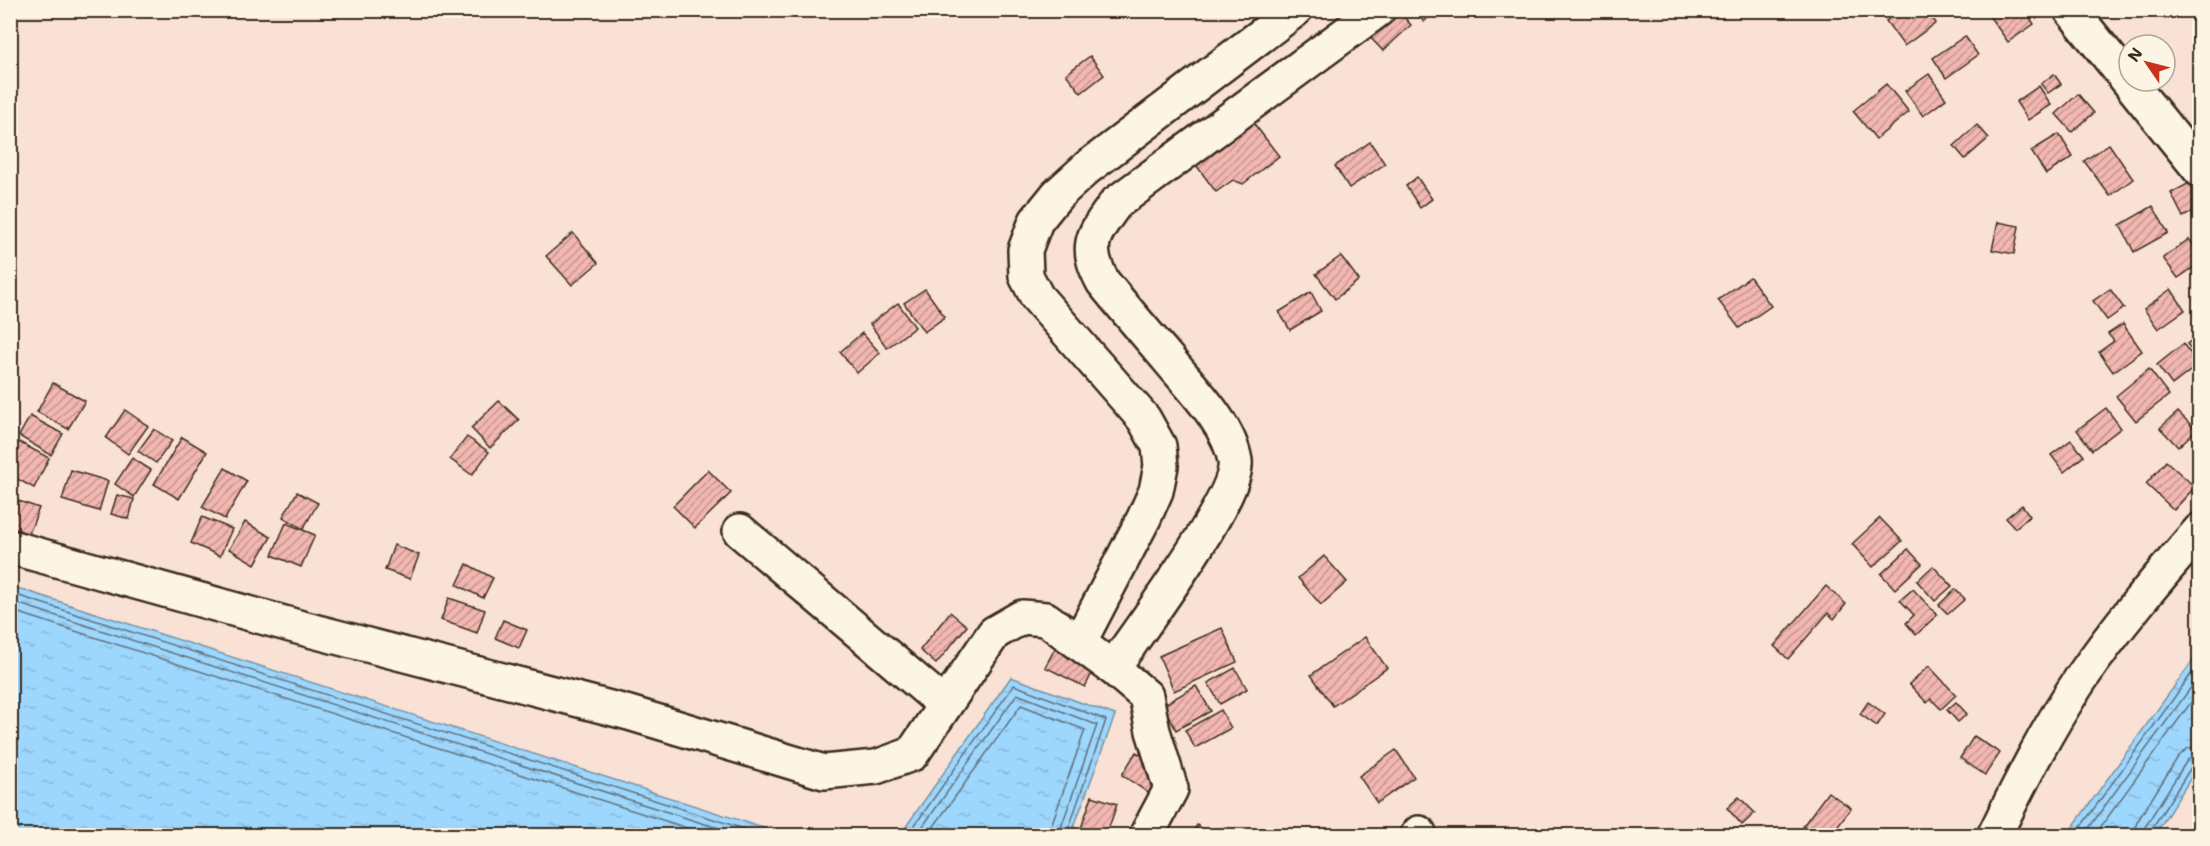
<svg xmlns="http://www.w3.org/2000/svg" width="2210" height="846" font-family="'Shantell Sans',sans-serif">
<style>
.water{fill:url(#water-ripples);stroke:#7692a4;stroke-width:1.5}
.lines{fill:none;stroke-linecap:round;stroke-linejoin:round}
.shore{stroke:#626f78;stroke-width:1.5}
.building{fill:url(#building-hatch);stroke:#3b2a1e;stroke-width:1.5}
.minor-casing{stroke:#3b2a1e;stroke-width:38}
.minor{stroke:#fcf5e5;stroke-width:33}
</style>
<defs>
<pattern id="water-ripples" width="26" height="14" patternUnits="userSpaceOnUse" patternTransform="scale(1.5)"><rect width="26" height="14" fill="#9dd7fe"/><path d="M2 4q2-2 4 0t4 0M15 11q2-2 4 0t4 0" fill="none" stroke="#88b9d9"/></pattern>
<pattern id="building-hatch" width="6" height="6" patternUnits="userSpaceOnUse" patternTransform="scale(1.5)"><rect width="6" height="6" fill="#f2b7b0"/><path d="M-1 1l2-2M0 6l6-6M5 7l2-2" fill="none" stroke="#c5958f"/></pattern>
</defs>
<rect width="100%" height="100%" fill="#f9e2d5"/>
<filter id="ink" filterUnits="userSpaceOnUse"><feTurbulence type="fractalNoise" baseFrequency=".0167" numOctaves="2"/><feDisplacementMap in="SourceGraphic" scale="12" xChannelSelector="R" yChannelSelector="G"/><feConvolveMatrix kernelMatrix="1 2 1 2 8 2 1 2 1" color-interpolation-filters="sRGB"/></filter>
<g filter="url(#ink)">
<g class="water">
<polygon points="11,586 786,835 11,835"/>
<polygon points="2199,652 2199,765 2155,835 2067,835"/>
<polygon points="1011,677 1115,715 1071,835 900,835"/>
</g>
<g class="lines">
<g class="shore">
<polyline points="10,593 766,836"/>
<polyline points="10,601 742,836"/>
<polyline points="10,610 712,836"/>
<polyline points="907,836 1014,685 1106,720 1066,836"/>
<polyline points="916,836 1017,694 1097,725 1058,836"/>
<polyline points="927,836 1021,705 1085,730 1051,826 1049,836"/>
<polyline points="2074,836 2200,662"/>
<polyline points="2083,836 2200,675"/>
<polyline points="2094,836 2200,690"/>
<polyline points="2134,836 2137,822 2178,757 2187,749 2200,746"/>
<polyline points="2143,836 2145,827 2186,762 2191,757 2200,755"/>
<polyline points="2151,836 2151,830 2192,766 2200,763"/>
</g>
</g>
<g class="building">
<polygon points="1395,10 1398,10 1411,25 1383,51 1368,35"/>
<polygon points="1413,10 1435,10 1424,22"/>
<polygon points="1900,10 1927,10 1936,23 1904,46 1886,21"/>
<polygon points="1990,10 2025,10 2034,24 2008,42 1987,13"/>
<polygon points="1965,36 1978,55 1946,78 1933,58"/>
<polygon points="1090,56 1104,75 1081,93 1066,74"/>
<polygon points="1929,74 1946,99 1923,116 1905,91"/>
<polygon points="2054,74 2061,84 2048,93 2041,84"/>
<polygon points="1886,84 1909,112 1876,139 1853,111"/>
<polygon points="2039,86 2051,105 2028,120 2016,102"/>
<polygon points="2078,94 2094,113 2072,132 2056,114"/>
<polygon points="1252,121 1279,156 1243,184 1233,180 1216,192 1196,165"/>
<polygon points="1977,125 1989,138 1965,159 1954,146"/>
<polygon points="2059,134 2073,157 2046,174 2031,151"/>
<polygon points="1370,142 1385,164 1349,188 1335,166"/>
<polygon points="2109,144 2133,179 2110,196 2084,161"/>
<polygon points="1417,177 1432,199 1420,208 1406,186"/>
<polygon points="2193,181 2200,194 2200,208 2183,217 2171,193"/>
<polygon points="2153,206 2168,233 2134,252 2120,225"/>
<polygon points="1998,222 2019,226 2014,254 1992,250"/>
<polygon points="573,233 598,263 572,285 546,256"/>
<polygon points="2189,239 2200,254 2200,263 2178,278 2163,258"/>
<polygon points="1341,256 1359,280 1335,299 1316,274"/>
<polygon points="1750,277 1771,306 1739,328 1718,300"/>
<polygon points="925,289 945,317 924,332 904,303"/>
<polygon points="2110,289 2124,308 2107,320 2093,301"/>
<polygon points="2171,289 2185,310 2158,329 2144,309"/>
<polygon points="1311,292 1321,311 1290,330 1279,312"/>
<polygon points="898,303 915,327 887,348 870,324"/>
<polygon points="2123,324 2142,351 2113,372 2099,352 2114,341 2108,334"/>
<polygon points="862,333 880,353 857,373 840,352"/>
<polygon points="2200,334 2200,361 2187,344"/>
<polygon points="2183,344 2199,364 2172,385 2157,365"/>
<polygon points="2149,369 2169,395 2136,421 2116,396"/>
<polygon points="53,383 85,401 68,429 37,412"/>
<polygon points="499,401 519,420 490,448 471,428"/>
<polygon points="2106,408 2121,428 2092,450 2077,430"/>
<polygon points="125,410 148,426 128,454 106,438"/>
<polygon points="2178,412 2196,430 2178,447 2160,428"/>
<polygon points="30,416 63,434 51,455 19,436"/>
<polygon points="154,429 172,441 156,463 138,451"/>
<polygon points="182,437 207,452 179,499 154,484"/>
<polygon points="467,437 489,452 472,475 450,459"/>
<polygon points="2071,440 2084,456 2064,472 2051,455"/>
<polygon points="19,442 49,458 34,488 10,475 10,459"/>
<polygon points="132,458 151,470 134,497 115,484"/>
<polygon points="2166,461 2195,487 2174,510 2146,484"/>
<polygon points="225,468 247,481 225,519 202,507"/>
<polygon points="71,470 108,481 99,511 62,500"/>
<polygon points="708,470 731,493 695,528 673,506"/>
<polygon points="297,492 318,503 303,529 283,517"/>
<polygon points="117,495 134,499 129,519 111,514"/>
<polygon points="10,498 39,508 29,534 10,527"/>
<polygon points="2022,505 2030,516 2015,528 2006,518"/>
<polygon points="202,517 232,529 220,556 191,543"/>
<polygon points="1880,518 1902,541 1873,567 1852,544"/>
<polygon points="245,522 271,537 255,564 229,549"/>
<polygon points="286,523 315,535 301,567 272,555"/>
<polygon points="394,545 419,555 410,579 385,570"/>
<polygon points="1908,549 1922,564 1895,589 1881,574"/>
<polygon points="1324,556 1347,582 1321,605 1298,578"/>
<polygon points="467,564 493,578 483,598 457,585"/>
<polygon points="1933,566 1952,586 1935,601 1917,581"/>
<polygon points="1826,586 1846,604 1834,619 1828,613 1788,659 1774,646"/>
<polygon points="1913,589 1937,615 1916,635 1906,623 1914,615 1900,600"/>
<polygon points="1955,589 1965,599 1948,614 1939,605"/>
<polygon points="449,598 485,610 477,633 441,620"/>
<polygon points="950,612 967,626 936,664 920,650"/>
<polygon points="503,620 527,630 519,648 495,638"/>
<polygon points="1222,628 1237,662 1174,691 1159,656"/>
<polygon points="1365,637 1387,668 1333,706 1311,675"/>
<polygon points="1058,643 1097,663 1085,687 1045,667"/>
<polygon points="1929,666 1956,695 1941,709 1931,699 1927,703 1909,684"/>
<polygon points="1235,668 1247,689 1220,704 1208,683"/>
<polygon points="1196,686 1211,711 1176,730 1163,705"/>
<polygon points="1868,702 1885,714 1877,726 1860,714"/>
<polygon points="1956,702 1967,714 1958,722 1947,710"/>
<polygon points="1221,710 1231,728 1195,748 1185,730"/>
<polygon points="1974,736 2000,753 1985,775 1960,758"/>
<polygon points="1396,750 1414,777 1377,803 1359,776"/>
<polygon points="1136,752 1166,771 1150,794 1122,775"/>
<polygon points="1828,792 1851,808 1830,836 1815,836 1803,826"/>
<polygon points="1092,796 1117,804 1106,836 1095,836 1080,831"/>
<polygon points="1739,797 1755,813 1742,825 1727,808"/>
<polygon points="1197,825 1213,836 1190,836"/>
</g>
<g class="lines">
<g class="minor-casing">
<g id="minor">
<polyline points="2071,10 2200,170"/>
<polyline points="740,531 945,705"/>
<polyline points="10,547 298,627 629,713 824,772 876,767 912,754 994,633 1022,617 1046,619 1113,668 1146,696 1153,731 1171,789 1146,836"/>
<polyline points="1079,643 1144,518 1156,491 1161,466 1159,446 1144,419 1037,297 1026,276 1025,250 1036,221 1057,195 1088,167 1295,10"/>
<path d="M1113 668C1137 633 1240 496 1235 461 1229 424 1191 387 1168 359 1146 333 1124 308 1103 282 1083 245 1093 235 1116 203L1378 10"/>
<polyline points="1417,836 1419,833"/>
<path d="M1994 836C2020 783 2047 729 2080 680 2116 627 2158 578 2200 530"/>
</g>
</g>
<use href="#minor" class="minor"/>
</g>
</g>
<rect width="2210" height="846" fill="none" stroke="#fcf5e5" stroke-width="36"/>
<rect x="18" y="18" width="2174" height="810" fill="none" stroke="#3b2a1e" stroke-width="2" filter="url(#ink)"/>
<g transform="translate(2147 63) rotate(305)"><circle r="28" fill="#fcf5e5" stroke="#afa495" stroke-width="1.5"/>
<path d="M0-4.5L10 22L0 15L-10 22Z" fill="#c8321e"/>
<text y="-9" font-size="16" font-weight="bold" text-anchor="middle" fill="#3b2a1e">N</text>
</g>
</svg>
